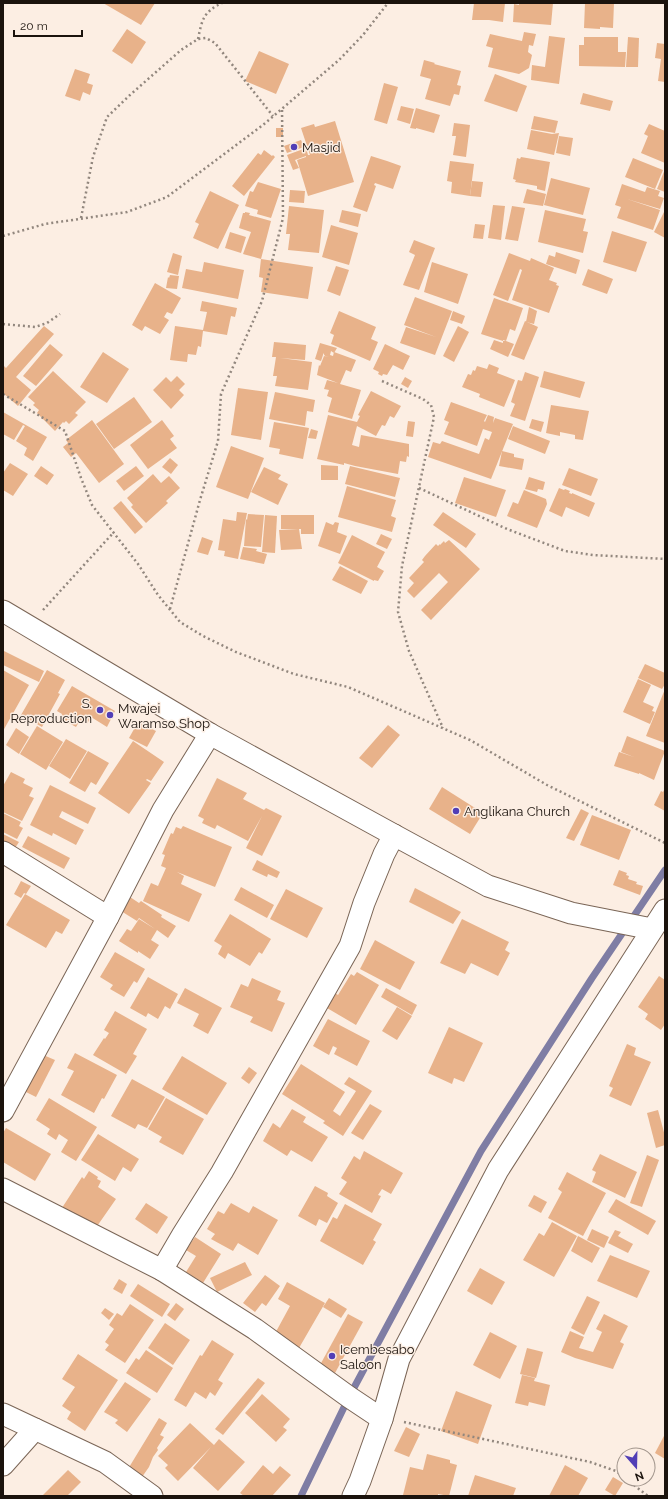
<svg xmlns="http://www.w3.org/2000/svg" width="668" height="1499" font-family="Raleway,sans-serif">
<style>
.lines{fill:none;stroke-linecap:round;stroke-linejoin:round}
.stream{stroke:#7f7da4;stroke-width:7}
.building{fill:#e8b28a}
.street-casing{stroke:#7a6556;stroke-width:23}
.path{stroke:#92877e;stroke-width:2.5;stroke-dasharray:2 3;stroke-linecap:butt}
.street{stroke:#fff;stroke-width:21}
.poi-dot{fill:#513eb6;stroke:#fceee3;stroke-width:1.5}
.labels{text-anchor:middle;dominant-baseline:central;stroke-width:3;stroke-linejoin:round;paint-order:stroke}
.poi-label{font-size:13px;fill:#1b130d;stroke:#fceee3;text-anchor:start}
</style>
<rect width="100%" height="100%" fill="#fceee3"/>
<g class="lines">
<polyline class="stream" points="301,1496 349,1397 481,1151 592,978 665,870"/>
</g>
<g class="building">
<polygon points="103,3 155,3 141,25"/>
<polygon points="474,3 505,3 503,22 489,20 472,20"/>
<polygon points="519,3 553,3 551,25 513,22 514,4 519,5"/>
<polygon points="585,3 614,3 613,28 600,27 600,29 584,28"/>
<polygon points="127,29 146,42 132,64 112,51"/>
<polygon points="524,32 536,34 533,46 529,45 528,52 532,55 529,68 519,74 488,67 493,48 486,46 490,34 522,41"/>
<polygon points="549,36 565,38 559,84 531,80 532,65 545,67"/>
<polygon points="584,37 618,37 618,52 626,52 625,67 579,66 579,45 584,45"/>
<polygon points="628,37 639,38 638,67 626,67"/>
<polygon points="657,43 665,44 665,82 658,81 661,59 655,58"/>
<polygon points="259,51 289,64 276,94 245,81"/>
<polygon points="424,60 435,63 434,64 461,71 457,85 461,86 459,95 454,94 450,106 425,99 431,79 420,76"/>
<polygon points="75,69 90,74 87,83 93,85 90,95 83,92 80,101 65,96"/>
<polygon points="495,74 527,86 517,112 484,101"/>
<polygon points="384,83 398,87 387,124 374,120"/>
<polygon points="583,93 613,101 610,111 580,104"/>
<polygon points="401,106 414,109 410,124 397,120"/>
<polygon points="416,108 440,115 434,133 416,128 416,129 410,128"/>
<polygon points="534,116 558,121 555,133 531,129"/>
<polygon points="335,121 354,182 308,196 297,160 306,157 306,156 295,160 299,168 293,170 287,155 306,148 308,155 310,155 301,128 314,124 315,127"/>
<polygon points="454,123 470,125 466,157 453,155 456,136 452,136"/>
<polygon points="649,124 665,131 665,163 641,153 648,136 644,134"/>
<rect x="276" y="128" width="7" height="9"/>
<polygon points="531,130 552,134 559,133 554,155 527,149"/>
<polygon points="559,136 573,138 570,156 556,153"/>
<polygon points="301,140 304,147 287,153 284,146"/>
<polygon points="264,150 272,156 273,155 275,157 244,196 232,186 258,153 261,155"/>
<polygon points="371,156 387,161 381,180 387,161 401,166 393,189 375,183 374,185 376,186 367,212 353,207"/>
<polygon points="521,157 550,162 545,191 537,189 537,186 515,182 516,180 513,179 517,158 520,159"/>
<polygon points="633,158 663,170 655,189 625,177"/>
<polygon points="450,161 474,164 470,196 451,193 452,182 447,181"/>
<polygon points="665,169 665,192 657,189"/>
<polygon points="551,178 590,188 583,215 544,205"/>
<polygon points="472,181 483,182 481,197 470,196"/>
<polygon points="258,182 281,189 271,218 257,214 258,210 245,206 250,191 253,192"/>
<polygon points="622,184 645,192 647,187 660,191 658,196 664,198 660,209 627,199 660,210 653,230 617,218 621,207 615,205"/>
<polygon points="527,189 546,194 543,206 523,203"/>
<polygon points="290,190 305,191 304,203 289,202"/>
<polygon points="210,191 239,205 218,249 193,238 199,224 195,222"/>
<polygon points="493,205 505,206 501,240 488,238"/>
<polygon points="289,206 324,210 319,253 288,250 290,234 286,234"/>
<polygon points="512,206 525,208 518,241 505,239"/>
<polygon points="342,210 361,214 358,227 339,222"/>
<polygon points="545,210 586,219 583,231 588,232 583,253 538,242"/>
<polygon points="665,210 665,238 654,232"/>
<polygon points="245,212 250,213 249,215 271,221 261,259 243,254 251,232 239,228 243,213 245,213"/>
<polygon points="475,224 485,225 483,239 473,238"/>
<polygon points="331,225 358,233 349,265 322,257"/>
<polygon points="612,231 647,242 636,272 603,262"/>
<polygon points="230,232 246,237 241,253 225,248"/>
<polygon points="414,240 435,248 419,290 403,285 415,255 409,252"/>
<polygon points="556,252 580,260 576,274 546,264 549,255 555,257"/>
<polygon points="173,253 182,256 178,275 167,272"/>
<polygon points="509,253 530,261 531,258 554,268 549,280 557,283 556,285 559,286 549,313 512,300 522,270 520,269 508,301 493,295"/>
<polygon points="261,259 313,267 308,299 261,292 263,278 259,277"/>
<polygon points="204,262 244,270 238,299 182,288 186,269 202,272"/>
<polygon points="432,262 468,274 458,304 424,292"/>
<polygon points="336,266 349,270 340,296 327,291"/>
<polygon points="588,269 613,279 607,294 582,285"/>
<polygon points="170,275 179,276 177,289 166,288 168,277 169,278"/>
<polygon points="155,283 181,298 172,314 167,312 164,317 169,320 160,334 145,326 142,331 132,325"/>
<polygon points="415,297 452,311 435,355 400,343 406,327 436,337 404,325"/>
<polygon points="494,298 523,308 515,331 510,329 506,341 503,340 503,341 481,334"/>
<polygon points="202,301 237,308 235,317 231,316 227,335 203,331 201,347 198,346 196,355 188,354 187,362 170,360 175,326 203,330 207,312 200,311"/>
<polygon points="529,307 537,311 534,324 526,322"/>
<polygon points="339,311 376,327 371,339 378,342 370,361 331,344 334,335 330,333"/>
<polygon points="453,311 465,316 462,324 450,320"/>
<polygon points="525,321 538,327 524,360 511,355"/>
<polygon points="44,326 54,334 16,377 31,390 18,406 3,393 3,365 6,368"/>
<polygon points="458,326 469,332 454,362 443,356"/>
<polygon points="494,340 503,343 503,341 506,341 514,344 508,357 490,349"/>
<polygon points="274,342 306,345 305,360 280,358 312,362 308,390 275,386 277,376 273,376 276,357 272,357"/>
<polygon points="320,343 337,348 334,353 331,351 330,355 333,356 334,352 356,360 351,372 346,370 340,384 361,390 352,419 328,412 332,398 327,396 329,390 324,389 327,380 338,383 317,375 319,365 320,366 324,356 329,357 325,356 323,353 323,355 321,355 323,355 321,361 315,359"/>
<polygon points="50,344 63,355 36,386 23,376"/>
<polygon points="385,344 410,356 403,370 393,365 387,375 383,374 382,376 378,374 379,372 373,369"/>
<polygon points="103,352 129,369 107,403 80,387"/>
<polygon points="489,364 499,368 497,373 515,380 504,407 479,397 480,394 462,387 468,374 471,375 473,370 475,371 477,366 487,369"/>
<polygon points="53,371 86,402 75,413 78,415 69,424 66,421 64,423 63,422 55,431 37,413 39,410 33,405 35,403 28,397"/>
<polygon points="544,371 585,382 580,398 540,387"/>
<polygon points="525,372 539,377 525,421 510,416 515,404 511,402 518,380 522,381"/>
<polygon points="177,376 185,384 179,390 184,395 171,409 153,390 166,377 171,382"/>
<polygon points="405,377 412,381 408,388 401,384"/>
<polygon points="238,388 268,392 261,440 231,435"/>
<polygon points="371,391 401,406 394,418 390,416 385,426 382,425 376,436 357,426 352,445 359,447 361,435 409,444 409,457 407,456 406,462 400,461 398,474 355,466 344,463 344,465 317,459 328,415 357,422 360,416 358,415"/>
<polygon points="275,392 315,400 313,412 307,411 305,426 269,419"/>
<polygon points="134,397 152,422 114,449 96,424"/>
<polygon points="451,402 487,415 484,421 485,422 488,415 494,417 493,423 495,418 513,424 491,479 428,457 433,442 440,444 442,441 479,454 485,438 489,440 492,432 483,429 477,446 444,434 449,422 444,420"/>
<polygon points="551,405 589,411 583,440 575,439 575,435 560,432 560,436 546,433"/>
<polygon points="3,412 47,437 33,461 24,455 27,448 16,441 25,426 23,425 14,440 3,434"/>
<polygon points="532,419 544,422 541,432 529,428"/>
<polygon points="92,420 124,464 99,483 76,453 71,457 63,447 68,443 66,440"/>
<polygon points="162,420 174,436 170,439 177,448 148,469 130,445"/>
<polygon points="408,421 415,422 413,437 406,436"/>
<polygon points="274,422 309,428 303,459 279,454 280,449 269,447"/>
<polygon points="513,426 550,441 545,454 508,439"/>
<polygon points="311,429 318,431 316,439 308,438"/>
<polygon points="231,446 264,458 248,499 216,487"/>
<polygon points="502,451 514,454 514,457 524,459 522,470 499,466"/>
<polygon points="170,458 178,465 171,474 162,467"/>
<polygon points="10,463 28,474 13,496 3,490 3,473"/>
<polygon points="321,465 338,466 338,480 321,480"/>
<polygon points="41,466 54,475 47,485 34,476"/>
<polygon points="136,466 144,476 124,491 116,481"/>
<polygon points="350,466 400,478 395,497 345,484"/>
<polygon points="264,467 281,475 278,479 288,484 278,505 251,492"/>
<polygon points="569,468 598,479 591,496 562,485"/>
<polygon points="153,474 161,483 169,476 180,488 166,501 168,503 146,523 131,507 133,505 127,498"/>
<polygon points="464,477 506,490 496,517 455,503"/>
<polygon points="529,477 545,482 543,490 538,489 537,492 525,489"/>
<polygon points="347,486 396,500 391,516 396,518 392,532 338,517"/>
<polygon points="559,488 564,490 565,489 570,491 569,493 572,494 572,493 595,503 589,517 566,507 562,517 549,511"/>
<polygon points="524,490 546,499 547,504 537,528 507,516 513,502 518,504"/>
<polygon points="121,501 143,527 135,534 113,508"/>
<polygon points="237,512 247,513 238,559 224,556 225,551 218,550 223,519 236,521"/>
<polygon points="443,512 476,534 466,548 433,525"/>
<polygon points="248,514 264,515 261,547 244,546 246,519 247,520"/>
<polygon points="265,515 277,516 275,553 262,552"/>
<polygon points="281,515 314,515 314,534 301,534 301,529 281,529"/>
<polygon points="326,522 333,525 335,522 339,523 337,532 347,536 340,554 318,546"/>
<polygon points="299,529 302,549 281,550 279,530"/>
<polygon points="381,534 392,539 387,549 376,544"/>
<polygon points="352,535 385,552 377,567 384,571 378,581 374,580 374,581 338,563"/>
<polygon points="202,537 213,541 208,555 197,552"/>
<polygon points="449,540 480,569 431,620 421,610 448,582 439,573 414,598 407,591 414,583 409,578 424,562 422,560 425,556 436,544 438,546 440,544 440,545 444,541 445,543"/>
<polygon points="243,547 257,549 256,551 267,554 264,564 240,559"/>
<polygon points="340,566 368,581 361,594 332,580"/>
<polygon points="4,651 44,671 39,682 3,665"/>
<polygon points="645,664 665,673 665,684 662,689 638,678"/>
<polygon points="3,670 29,685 3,731"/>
<polygon points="47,670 65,680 58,693 60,694 42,727 21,715"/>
<polygon points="638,679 651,685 643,702 654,707 652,711 655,712 650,724 623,712"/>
<polygon points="72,686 115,711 107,727 91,717 87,724 80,720 76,727 60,718 62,714 57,711"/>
<polygon points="665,689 665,743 646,736"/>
<polygon points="138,722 156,731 147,747 129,738"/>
<polygon points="388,725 400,735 372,768 359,758"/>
<polygon points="37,726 63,742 46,770 20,754"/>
<polygon points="16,728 29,737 19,754 6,745"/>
<polygon points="627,736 665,751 654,780 639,773 639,774 614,766 619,752 634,757 621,752"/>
<polygon points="66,739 87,751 70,779 49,766"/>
<polygon points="133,741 164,762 151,781 147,779 146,780 151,783 129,814 98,793"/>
<polygon points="88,751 109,763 96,785 91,782 85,792 69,783"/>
<polygon points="11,772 25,779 23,783 33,788 29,796 34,798 22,821 3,812 3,786"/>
<polygon points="217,778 247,793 243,799 264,810 266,808 282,816 262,856 246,848 262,816 248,841 217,825 215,829 202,823 204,819 198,816"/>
<polygon points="50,785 96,808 88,824 62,811 59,817 84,830 76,845 53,833 52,836 30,825"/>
<polygon points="442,787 483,813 470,834 429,809"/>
<polygon points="665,788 665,811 654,805 661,791 663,792"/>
<polygon points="581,809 589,813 574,841 566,838"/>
<polygon points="3,813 21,822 19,826 23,828 17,839 3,832"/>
<polygon points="592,815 631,830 619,860 580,845"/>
<polygon points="183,826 232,847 215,887 177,872 184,876 181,884 202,894 189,922 143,901 151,883 158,886 166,868 161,866 165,855 162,854 171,833 173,834 176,827 181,829"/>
<polygon points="3,834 19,842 15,848 3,851"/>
<polygon points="28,836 70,858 64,869 22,847"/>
<polygon points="257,860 280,872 277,878 268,874 267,877 252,870"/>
<polygon points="619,870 627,873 626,875 629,876 628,879 637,882 636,884 643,886 640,895 613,885"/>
<polygon points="21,881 31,886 26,894 24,893 21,898 14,894"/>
<polygon points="241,887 274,905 267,918 234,900"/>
<polygon points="415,888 461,912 453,924 409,902"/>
<polygon points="286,889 323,908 307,938 270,919"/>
<polygon points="25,894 70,920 62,934 56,931 46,948 6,925"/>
<polygon points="130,897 139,903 141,901 162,915 161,917 176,926 168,938 157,930 151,940 159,945 150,959 138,951 138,953 119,941 127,929 131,931 139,919 155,929 139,918 137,921 121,911"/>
<polygon points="230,914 271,939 262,954 259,952 250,966 228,953 225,959 218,954 222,946 214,941"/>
<polygon points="462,919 509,942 505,950 510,953 498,976 471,963 465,974 440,963"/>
<polygon points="375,940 415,962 400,990 360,969"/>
<polygon points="115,952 145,969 137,983 134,981 124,997 110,989 113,985 100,977"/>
<polygon points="357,972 379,985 356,1025 327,1008 335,993 338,995 351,974 354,976"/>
<polygon points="659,976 665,980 665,1024 661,1030 645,1019 648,1014 638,1007"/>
<polygon points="148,977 178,994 170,1009 165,1006 158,1019 148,1013 146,1017 130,1008"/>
<polygon points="252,978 281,991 277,1000 285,1003 272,1032 250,1022 253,1017 230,1007 241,984 248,987"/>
<polygon points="185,988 222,1008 208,1034 193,1026 199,1014 177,1003"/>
<polygon points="386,988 417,1005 412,1015 381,997"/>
<polygon points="397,1007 412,1016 397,1040 382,1031"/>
<polygon points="115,1011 147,1029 133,1054 137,1056 126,1074 93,1055 104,1038 105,1039 109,1033 104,1030"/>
<polygon points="328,1019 370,1041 357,1066 334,1054 337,1048 333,1046 329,1055 313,1046"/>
<polygon points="449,1027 483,1043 464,1082 454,1078 452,1084 428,1073"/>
<polygon points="627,1044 636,1048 634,1055 651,1062 631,1106 609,1096 613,1088 609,1086"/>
<polygon points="75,1053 117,1075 104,1099 102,1098 94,1113 61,1095 74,1071 67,1068"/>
<polygon points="41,1054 55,1060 36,1097 22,1090"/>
<polygon points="182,1056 227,1083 207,1115 162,1089"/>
<polygon points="301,1064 345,1092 333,1111 340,1116 356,1091 344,1084 349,1077 372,1091 343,1136 323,1123 325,1121 282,1094"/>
<polygon points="249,1067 257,1073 249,1084 241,1078"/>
<polygon points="132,1079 165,1097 147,1128 138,1124 135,1129 111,1116"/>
<polygon points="49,1098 97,1127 76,1161 61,1152 68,1140 59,1134 56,1140 47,1134 50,1129 36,1120"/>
<polygon points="166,1098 204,1119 183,1155 159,1142 162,1137 148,1129"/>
<polygon points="370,1104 382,1111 363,1140 351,1133"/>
<polygon points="292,1109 306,1117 303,1122 328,1137 312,1162 291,1150 287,1156 263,1141 273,1123 280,1128"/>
<polygon points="658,1110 665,1136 665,1145 656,1148 647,1113"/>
<polygon points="6,1128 51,1154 35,1181 3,1162 3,1133"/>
<polygon points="98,1134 139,1159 131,1172 123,1167 115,1181 81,1160"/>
<polygon points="364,1151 403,1173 391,1194 382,1189 378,1195 381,1196 372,1213 339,1194 347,1182 341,1178 354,1156 360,1160"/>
<polygon points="600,1154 637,1172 625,1198 592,1182 596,1172 592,1170"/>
<polygon points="647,1155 659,1160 642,1207 630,1203"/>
<polygon points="89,1171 98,1177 97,1179 101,1181 98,1187 116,1199 93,1232 60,1211 82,1177 84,1179"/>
<polygon points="567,1172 606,1193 583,1236 548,1218 562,1192 558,1189"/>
<polygon points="315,1186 328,1193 327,1196 338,1203 327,1223 319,1219 316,1226 298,1216"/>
<polygon points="534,1195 547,1202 541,1213 528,1206"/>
<polygon points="616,1199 656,1221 648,1235 608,1212"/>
<polygon points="146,1203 168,1217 157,1234 135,1219"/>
<polygon points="231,1203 249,1213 253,1206 278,1220 258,1255 238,1243 233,1251 211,1239 215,1234 207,1229 218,1211 224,1214"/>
<polygon points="345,1204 382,1224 373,1240 376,1242 363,1265 320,1241 333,1217 337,1219"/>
<polygon points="552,1222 577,1236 554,1277 523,1260 539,1233 544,1236"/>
<polygon points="592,1229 609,1237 604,1248 587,1240"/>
<polygon points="615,1230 621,1232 618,1236 633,1244 628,1253 608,1243"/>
<polygon points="578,1236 600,1248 592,1263 571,1251"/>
<polygon points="195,1237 221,1254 203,1283 186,1272 196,1256 186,1250"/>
<polygon points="610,1255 650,1271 637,1298 597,1281"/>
<polygon points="245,1262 252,1275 217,1292 210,1278"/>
<polygon points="480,1268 505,1282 492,1305 467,1291"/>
<polygon points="265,1275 280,1286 266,1306 262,1303 255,1312 243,1303"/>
<polygon points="119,1279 127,1284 122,1294 113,1289"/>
<polygon points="287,1282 325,1303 299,1348 272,1339 290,1306 278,1299"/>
<polygon points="138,1284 170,1304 162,1317 130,1296"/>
<polygon points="587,1296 600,1302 584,1335 571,1328"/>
<polygon points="329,1298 347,1309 341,1318 323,1307"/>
<polygon points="176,1303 184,1309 175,1321 167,1315"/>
<polygon points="130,1304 154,1320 125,1363 105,1350 109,1345 105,1342 114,1329 109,1325 117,1313 122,1316"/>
<polygon points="105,1308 114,1314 109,1320 101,1313"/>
<polygon points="348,1314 363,1322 335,1373 320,1365"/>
<polygon points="604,1314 628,1326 620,1342 624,1344 613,1369 575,1358 561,1352 570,1331 584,1337 579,1348 593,1352 602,1332 596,1329"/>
<polygon points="165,1323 190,1340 173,1365 148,1348"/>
<polygon points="490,1332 517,1346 500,1379 473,1365"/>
<polygon points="212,1340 234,1354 218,1380 223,1383 215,1396 210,1392 206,1399 195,1392 186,1407 174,1400 200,1355 202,1356"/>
<polygon points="527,1348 543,1352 536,1378 520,1374"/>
<polygon points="146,1350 173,1368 157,1393 126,1373 136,1358 139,1360"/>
<polygon points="78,1354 118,1380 85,1431 67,1419 71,1412 62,1406 75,1387 62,1379"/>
<polygon points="522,1375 535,1378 534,1381 550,1385 545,1406 529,1402 528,1406 515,1403"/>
<polygon points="258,1378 265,1383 223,1435 215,1429"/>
<polygon points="125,1382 151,1399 127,1432 115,1423 118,1420 104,1412"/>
<polygon points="456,1391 492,1405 478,1444 441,1431"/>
<polygon points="262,1394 290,1419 283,1427 287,1430 276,1442 245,1413"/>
<polygon points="159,1418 167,1423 160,1435 164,1437 157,1448 158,1450 153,1457 149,1467 142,1477 128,1469"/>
<polygon points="190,1423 214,1445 219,1439 245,1462 218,1491 193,1468 211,1447 178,1481 165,1468 168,1465 158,1456"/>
<polygon points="406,1427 420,1434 409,1457 394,1451"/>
<polygon points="665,1434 665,1459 655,1453"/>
<polygon points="427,1454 450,1460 450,1463 457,1465 449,1496 438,1494 438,1496 408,1496 403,1495 410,1467 423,1470"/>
<polygon points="263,1465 273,1474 280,1466 291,1475 272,1496 244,1496 240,1493"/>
<polygon points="565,1465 588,1478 578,1496 549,1496"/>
<polygon points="68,1470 81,1482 67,1496 42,1496"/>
<polygon points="475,1475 516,1488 513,1496 468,1496"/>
<polygon points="613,1477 623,1483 615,1496 605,1490"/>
</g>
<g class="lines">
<g class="street-casing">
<g id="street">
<polyline points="3,611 210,734 394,835 488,886 571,913 652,929"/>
<polyline points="3,852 108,917"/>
<polyline points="3,1111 108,917 163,810 210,734"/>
<polyline points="3,1189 162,1270 255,1329 349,1397 382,1419"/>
<polyline points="162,1270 183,1234 222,1172 350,946 364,903 384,854 394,835"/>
<polyline points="3,1414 105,1462 152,1496"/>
<polyline points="3,1465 35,1429"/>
<polyline points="353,1496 360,1481 382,1419 399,1359 498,1170 665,910"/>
</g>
</g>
<g class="path">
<path d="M198 39C202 20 203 12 222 3"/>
<polyline points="81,218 93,157 107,117 130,95 181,50 198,39 206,38 215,43 273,116"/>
<polyline points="3,236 45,224 127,212 167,197 263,125 339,60 363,35 388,3"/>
<polyline points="3,324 35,327 47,323 60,314"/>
<polyline points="382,381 423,399 431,405 434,417 402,566 398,612 409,651 443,728"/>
<polyline points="3,394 65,431 81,478 92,505 138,564 158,595 180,622 203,636 236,652 294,674 348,687 470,740 547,785 665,843"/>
<polyline points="419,488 507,529 565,551 593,555 665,559"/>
<polyline points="170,609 200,500 218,441 221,394 262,301 283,218 282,108"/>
<polyline points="43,610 114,532"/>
<polyline points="404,1422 590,1462 616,1471 624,1477"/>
<polyline points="626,1479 648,1496"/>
</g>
<use href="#street" class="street"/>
</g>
<g class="poi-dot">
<circle cx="294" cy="147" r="4"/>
<circle cx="100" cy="710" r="4"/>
<circle cx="110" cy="715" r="4"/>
<circle cx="456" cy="811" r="4"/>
<circle cx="332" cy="1356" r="4"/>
</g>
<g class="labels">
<g class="poi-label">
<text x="302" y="147">Masjid</text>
<text x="92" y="703" text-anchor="end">S.<tspan x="92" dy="15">Reproduction</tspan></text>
<text x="118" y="708">Mwajei<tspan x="118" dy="15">Waramso Shop</tspan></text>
<text x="464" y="811">Anglikana Church</text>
<text x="340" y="1349">Icembesabo<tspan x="340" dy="15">Saloon</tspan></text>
</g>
</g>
<rect width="668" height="1499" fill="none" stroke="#1b130d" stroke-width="8"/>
<g transform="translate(636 1467) rotate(160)"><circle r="19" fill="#fceee3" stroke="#a2968d"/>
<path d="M0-3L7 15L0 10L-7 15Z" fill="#513eb6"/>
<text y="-6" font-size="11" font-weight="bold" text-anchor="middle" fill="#1b130d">N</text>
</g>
<path d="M14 30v6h68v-6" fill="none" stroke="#1b130d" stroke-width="2"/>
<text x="20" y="30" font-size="12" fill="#1b130d" stroke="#fceee3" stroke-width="3" paint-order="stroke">20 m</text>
</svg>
